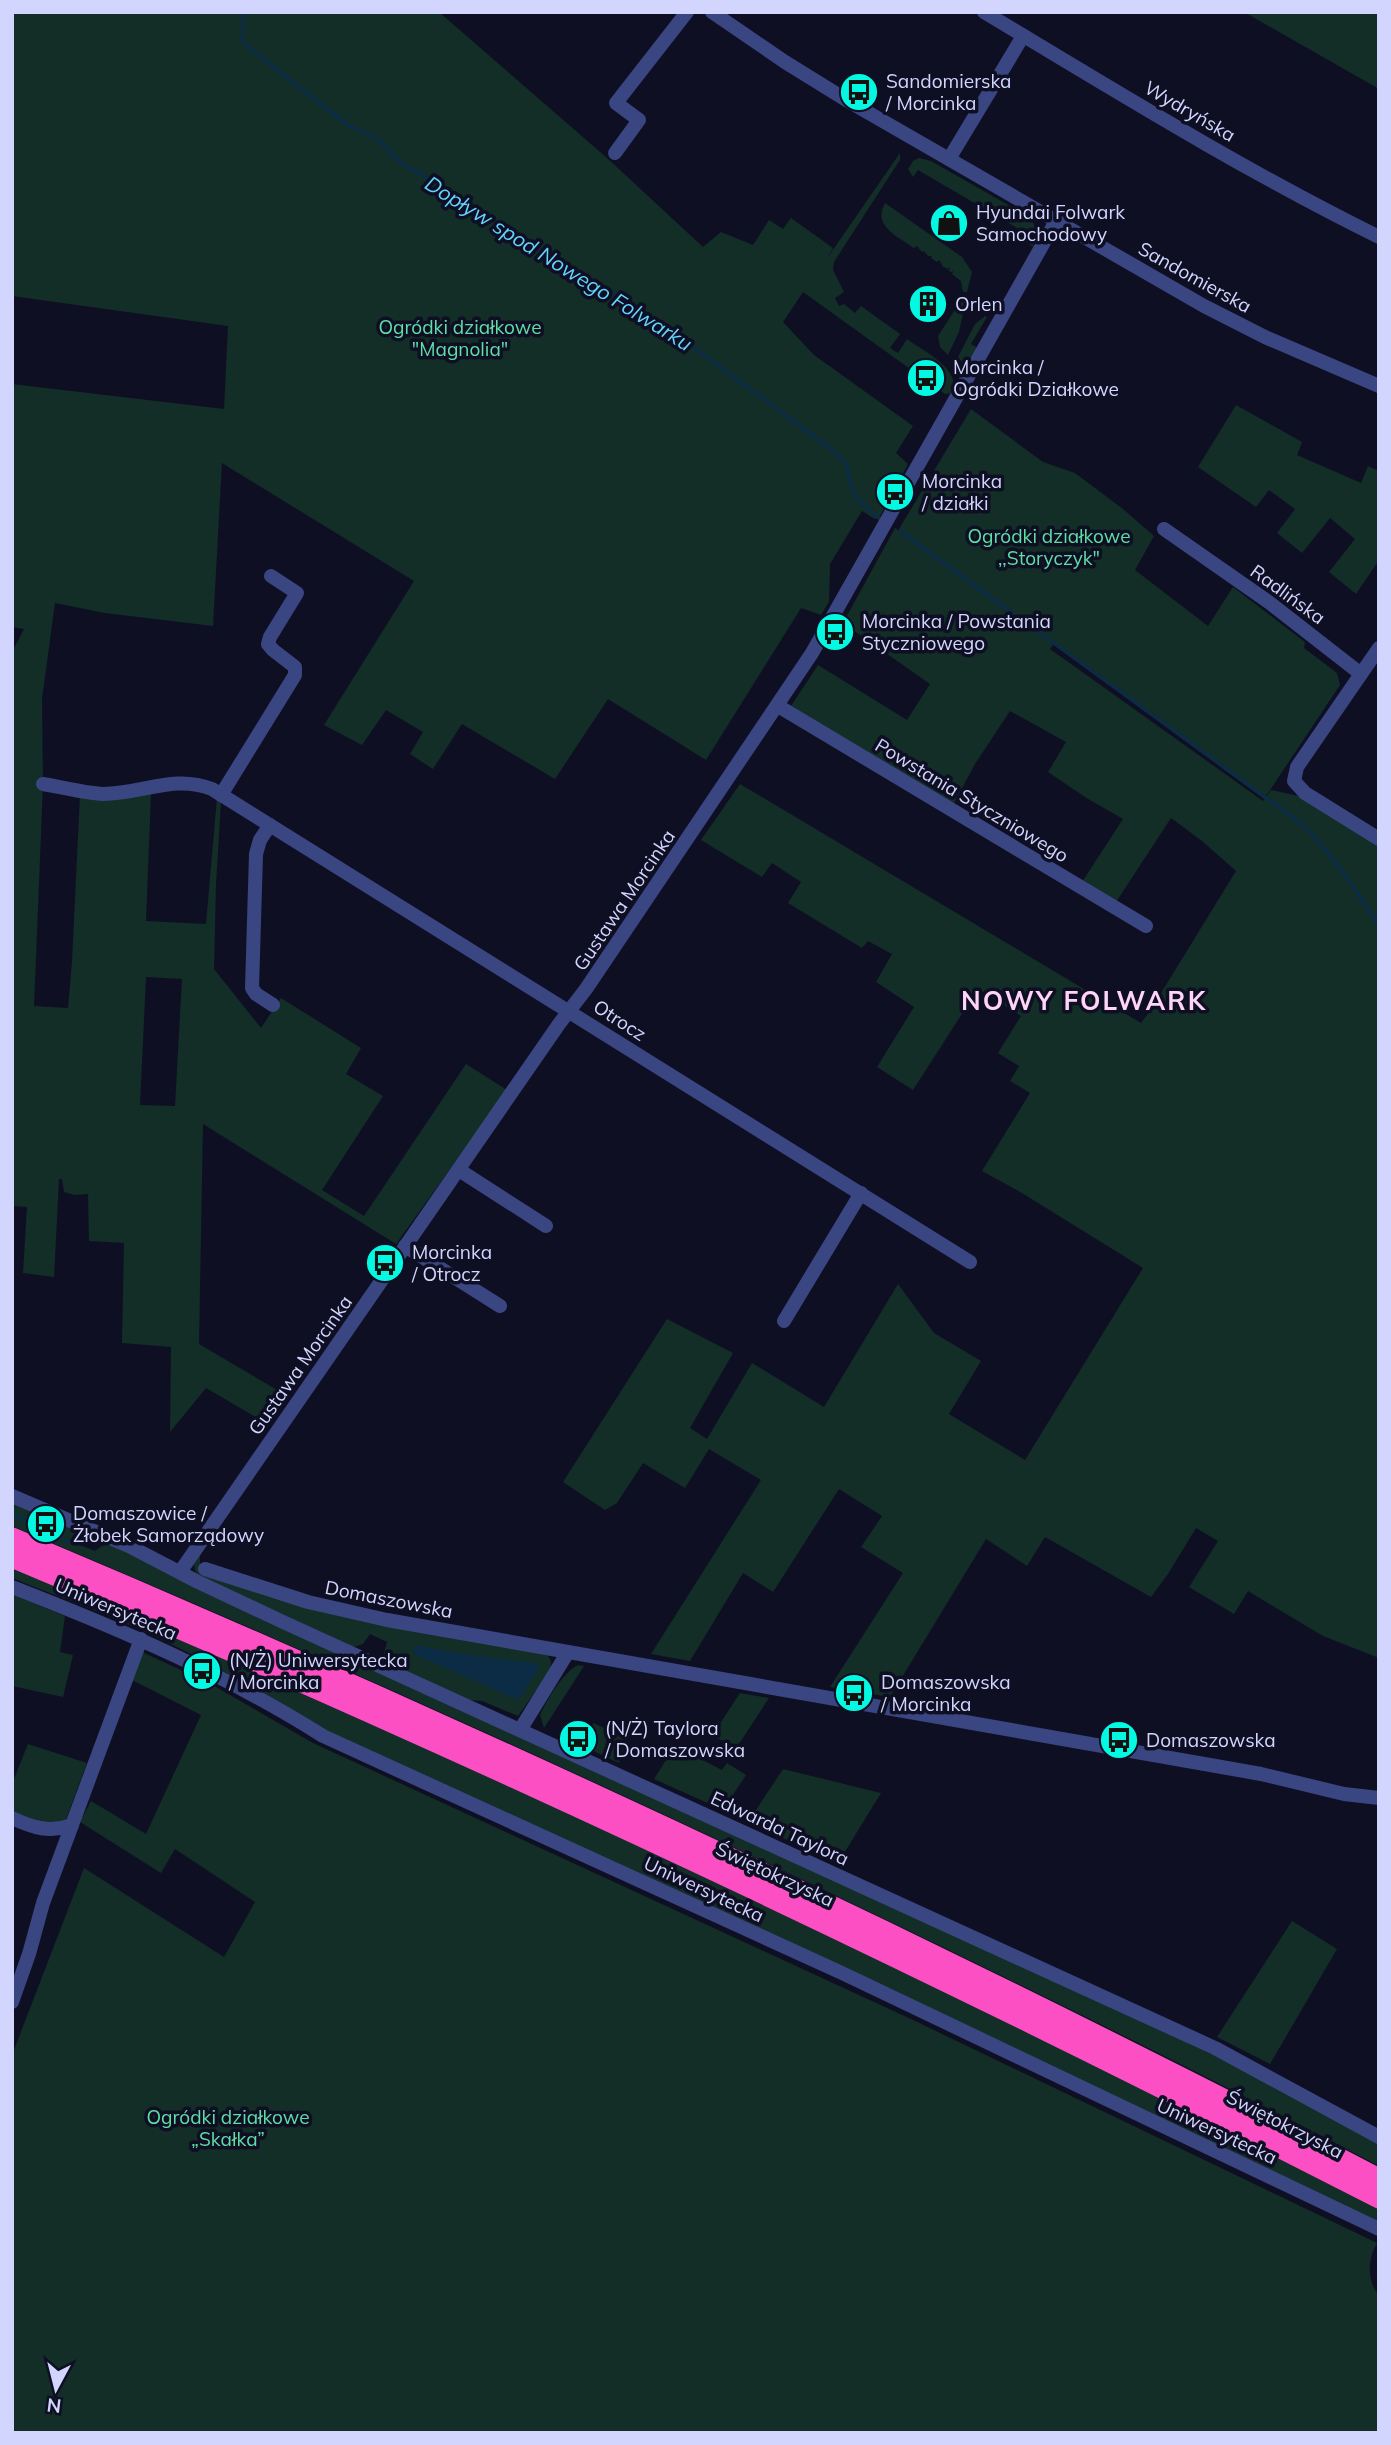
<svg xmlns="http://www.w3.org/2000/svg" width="1391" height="2445" font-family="Mulish,sans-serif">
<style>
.green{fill:#122e27;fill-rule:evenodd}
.water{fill:#0c2c45}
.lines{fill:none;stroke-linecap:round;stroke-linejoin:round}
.stream{stroke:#0c2c45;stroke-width:3.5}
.minor{stroke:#3a4682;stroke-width:14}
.highway{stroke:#fd4fc4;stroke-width:21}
.labels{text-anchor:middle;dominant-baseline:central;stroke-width:7;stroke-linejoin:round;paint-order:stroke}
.poi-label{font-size:19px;fill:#d2d6fe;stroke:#0f0f24;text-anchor:start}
.street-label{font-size:19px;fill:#d2d6fe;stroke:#0f0f24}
.park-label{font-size:19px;fill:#5fdea5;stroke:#0f0f24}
.water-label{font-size:21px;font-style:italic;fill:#62d4fd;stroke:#0f0f24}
.district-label{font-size:26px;font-weight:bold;letter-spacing:2px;fill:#fed4f7;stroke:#0f0f24}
</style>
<rect width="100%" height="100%" fill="#0f0f24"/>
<g class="green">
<path d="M12 12H439L607 158 703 247 721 232 753 245 769 220 783 229 791 218 833 248 828 257 900 153V160L894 169 834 262 833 270 844 292 835 298 839 306 844 304 855 313 861 306 900 334 890 348 898 353 907 339C923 351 964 370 951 393L945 394 803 292 783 322 814 355 913 426 896 453 908 464 879 518 875 519 862 511 830 564 829 602 821 615 801 608 706 760 608 699 555 779 462 724 433 769 410 754 423 732 386 710 362 745 324 725 414 581 222 463 213 626 105 613 55 603 42 699 43 784 34 1006 68 1008 72 962 80 794H151L146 921 206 924 217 798 221 802 216 884 214 969 261 1028 281 998 361 1048 346 1074 383 1096 322 1190 364 1216 466 1064 507 1090 396 1244 203 1124 199 1344 289 1397 269 1425 206 1388 170 1432 171 1347 122 1343 124 1243 89 1241 88 1194 75 1195 64 1192 62 1179H59L54 1277 23 1273 27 1207 12 1206V652L24 629 12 627V384L224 409 228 326 12 296ZM146 977 182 979 175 1106 140 1105Z"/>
<polygon points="1244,12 1379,12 1379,89"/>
<polygon points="919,158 931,161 1031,218 1037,232 1033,247 1023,240 1024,232 918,170 913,177 908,169 913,161"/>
<path d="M885 203 962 257 972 272 967 292H963L961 281 952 274 954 270 952 272 949 271 950 267 948 269 942 266V263L939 264 941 262 939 260 937 262 931 258 932 256H928L924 251 922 252 917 246 914 248C898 237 872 226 885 203Z"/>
<polygon points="963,294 967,294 959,332 948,355 940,347 938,336 960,302"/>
<polygon points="985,316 987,317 971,344 978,348 972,357 962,362 958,358 959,355 975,324"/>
<polygon points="1236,405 1302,442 1297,455 1361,483 1368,466 1379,471 1379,560 1356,594 1329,572 1355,539 1330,518 1302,553 1277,533 1295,509 1269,490 1256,507 1198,467"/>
<polygon points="971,409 1043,462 1075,473 1123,509 1154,536 1135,570 1208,626 1233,587 1305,642 1304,648 1337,673 1340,685 1264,799 1054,644 1050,649 1263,801 1271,790 1299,796 1379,845 1379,1658 1323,1636 1248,1591 1234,1614 1189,1587 1218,1541 1196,1528 1168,1574 1151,1597 1045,1537 1027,1566 986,1539 890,1697 830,1687 903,1573 861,1547 882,1516 839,1489 773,1592 743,1573 690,1661 651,1654 761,1480 709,1449 685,1488 643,1463 617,1503 605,1510 563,1482 667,1319 733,1353 690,1428 707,1439 752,1363 824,1407 898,1284 934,1333 981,1361 949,1414 1025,1460 1143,1268 1022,1193 982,1171 1030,1093 1010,1081 1019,1066 998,1053 1021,1016 978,989 913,1090 877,1067 914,1007 876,982 892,954 868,941 862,948 788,903 801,882 772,863 762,877 701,840 740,784 1141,1023 1150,1011 1236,871 1202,841 1171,818 1116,902 1082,882 1123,819 1085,797 1048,772 1066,742 1010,711 975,764 953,805 789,709 818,665 907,720 930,684 843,623 895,528 913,540 899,529"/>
<path d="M12 1501 77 1528V1544L95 1551 107 1542 1194 2044 1379 2144V2166C1211 2078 1041 1994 870 1912 587 1776 301 1647 12 1526Z"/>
<polygon points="200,1555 200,1569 547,1654 551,1661 551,1670 518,1716 482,1701 468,1700 391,1666 385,1661 384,1653 387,1642 370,1634 363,1644 354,1647 199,1576 195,1571 194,1564"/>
<path d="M12 1565 526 1793 774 1910 1053 2042 1379 2209V2225L326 1731C269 1697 212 1663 152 1635 106 1614 59 1597 12 1578Z"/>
<polygon points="12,1594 65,1616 60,1652 73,1655 63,1697 12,1686"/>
<path d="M142 1652 209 1683 313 1743 913 2020 1377 2243C1367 2260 1367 2280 1379 2296V2433H12V2055L84 1868 224 1957 255 1902 175 1849 161 1873 80 1822 91 1801 146 1834 201 1715 132 1680Z"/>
<path d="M578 1665 584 1666 544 1728 540 1715C546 1701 564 1671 578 1665Z"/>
<polygon points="740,1693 769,1698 737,1747 712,1736"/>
<polygon points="593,1723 627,1738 619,1763 585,1747"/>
<polygon points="28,1744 87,1763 65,1822 35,1823 12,1812 12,1784"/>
<polygon points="675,1746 722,1770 727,1763 746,1775 723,1810 654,1779"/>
<polygon points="783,1769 881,1793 838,1863 748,1822"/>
<polygon points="1292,1921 1337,1949 1270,2064 1217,2037"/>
</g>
<polygon class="water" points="416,1645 455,1653 534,1663 539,1668 519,1699 516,1699 416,1655 412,1649"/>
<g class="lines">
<g class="stream">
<path d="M243 12V42L253 51 348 125 378 139 399 161 654 318 831 449C854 469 844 464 852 488 856 501 869 510 879 518"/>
<path d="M900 531 1302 824C1332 855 1357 890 1379 927"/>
<polyline points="12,1514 68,1542"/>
</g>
<g class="minor">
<polyline points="712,12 785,62 848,101 1204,306 1265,337 1379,386"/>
<path d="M984 12C1114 90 1243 170 1379 237"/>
<polyline points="615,153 639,120 616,103 687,12"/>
<polyline points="949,159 1023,36"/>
<polyline points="1164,529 1270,603 1361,674 1379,648"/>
<polyline points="1361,674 1297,767 1294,781 1305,793 1379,839"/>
<polyline points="778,706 1146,926"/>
<path d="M43 784C62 787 83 793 103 794 143 794 173 774 212 789L970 1262"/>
<polyline points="221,795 295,675 295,667 273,650 268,644 270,637 297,593 271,576"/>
<polyline points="270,825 260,840 256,854 252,988 256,994 273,1005"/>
<polyline points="459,1170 546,1226"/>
<polyline points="405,1246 500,1306"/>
<polyline points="784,1321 861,1193"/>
<polyline points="12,1496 129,1546 198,1582 281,1621 1215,2048 1379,2137"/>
<polyline points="205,1569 308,1602 387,1620 1261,1774 1344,1794 1379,1798"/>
<polyline points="180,1572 559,1024 586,989 812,653 1056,221"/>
<path d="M12 1587C120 1629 225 1674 323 1736L842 1973 1379 2229"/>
<polyline points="520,1730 568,1652"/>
<path d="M12 1818C33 1828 50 1833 72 1825"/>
<polyline points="12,2002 29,1954 43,1903 141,1639"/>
</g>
<g class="highway">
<path d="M12 1538C476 1733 932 1947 1379 2179"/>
<path d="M12 1557C476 1752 931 1968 1379 2198"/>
</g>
</g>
<defs>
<g id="bus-disc" transform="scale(2.0125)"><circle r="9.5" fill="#03f9e1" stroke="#0f0f24"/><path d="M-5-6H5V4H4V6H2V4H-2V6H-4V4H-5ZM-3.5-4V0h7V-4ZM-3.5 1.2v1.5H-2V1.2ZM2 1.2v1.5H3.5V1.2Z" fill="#111"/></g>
<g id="shop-disc" transform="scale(2.0125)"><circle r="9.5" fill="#03f9e1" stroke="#0f0f24"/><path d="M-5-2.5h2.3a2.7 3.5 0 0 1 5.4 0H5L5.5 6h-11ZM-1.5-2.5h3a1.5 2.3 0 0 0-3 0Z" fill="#111"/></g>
<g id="building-disc" transform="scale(2.0125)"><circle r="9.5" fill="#03f9e1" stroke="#0f0f24"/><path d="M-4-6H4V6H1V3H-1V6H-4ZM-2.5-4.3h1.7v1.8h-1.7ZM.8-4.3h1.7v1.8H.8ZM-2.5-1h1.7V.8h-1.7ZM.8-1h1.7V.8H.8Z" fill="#111"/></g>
</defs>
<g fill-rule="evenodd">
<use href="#bus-disc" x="859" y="92"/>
<use href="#shop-disc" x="949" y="223"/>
<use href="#building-disc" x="928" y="304"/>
<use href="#bus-disc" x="926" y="378"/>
<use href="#bus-disc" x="895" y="492"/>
<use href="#bus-disc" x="835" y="632"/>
<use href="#bus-disc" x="385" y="1263"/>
<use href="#bus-disc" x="46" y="1524"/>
<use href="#bus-disc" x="202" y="1671"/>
<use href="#bus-disc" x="854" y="1693"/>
<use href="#bus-disc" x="578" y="1739"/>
<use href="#bus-disc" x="1119" y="1740"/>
</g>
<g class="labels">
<g class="poi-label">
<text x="886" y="81">Sandomierska<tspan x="886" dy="22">/ Morcinka</tspan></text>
<text x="976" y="212">Hyundai Folwark<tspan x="976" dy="22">Samochodowy</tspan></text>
<text x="955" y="304">Orlen</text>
<text x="953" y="367">Morcinka /<tspan x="953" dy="22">Ogródki Działkowe</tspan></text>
<text x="922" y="481">Morcinka<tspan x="922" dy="22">/ działki</tspan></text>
<text x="862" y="621">Morcinka / Powstania<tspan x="862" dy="22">Styczniowego</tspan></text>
<text x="412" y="1252">Morcinka<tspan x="412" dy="22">/ Otrocz</tspan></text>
<text x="73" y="1513">Domaszowice /<tspan x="73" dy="22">Żłobek Samorządowy</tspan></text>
<text x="229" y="1660">(N/Ż) Uniwersytecka<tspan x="229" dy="22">/ Morcinka</tspan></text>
<text x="881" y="1682">Domaszowska<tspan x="881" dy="22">/ Morcinka</tspan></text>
<text x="605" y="1728">(N/Ż) Taylora<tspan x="605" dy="22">/ Domaszowska</tspan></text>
<text x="1146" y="1740">Domaszowska</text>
</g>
<g class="street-label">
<text transform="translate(1190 111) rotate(30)">Wydryńska</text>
<text transform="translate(1195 277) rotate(29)">Sandomierska</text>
<text transform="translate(1288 594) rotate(36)">Radlińska</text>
<text transform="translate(972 800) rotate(31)">Powstania Styczniowego</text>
<text transform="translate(624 900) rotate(-56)">Gustawa Morcinka</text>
<text transform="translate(620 1020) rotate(33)">Otrocz</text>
<text transform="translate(300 1365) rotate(-55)">Gustawa Morcinka</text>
<text transform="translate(389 1599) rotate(11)">Domaszowska</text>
<text transform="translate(116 1609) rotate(23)">Uniwersytecka</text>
<text transform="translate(780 1828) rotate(25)">Edwarda Taylora</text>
<text transform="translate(775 1874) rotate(25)">Świętokrzyska</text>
<text transform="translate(704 1889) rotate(25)">Uniwersytecka</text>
<text transform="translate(1285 2124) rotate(27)">Świętokrzyska</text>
<text transform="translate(1217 2131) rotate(25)">Uniwersytecka</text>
</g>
<g class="park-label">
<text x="460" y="327">Ogródki działkowe<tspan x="460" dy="22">"Magnolia"</tspan></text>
<text x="1049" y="536">Ogródki działkowe<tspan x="1049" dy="22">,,Storyczyk"</tspan></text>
<text x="228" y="2117">Ogródki działkowe<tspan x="228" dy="22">„Skałka”</tspan></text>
</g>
<g class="water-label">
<text transform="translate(559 263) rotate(32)">Dopływ spod Nowego Folwarku</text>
</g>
<g class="district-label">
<text x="1084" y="1000">NOWY FOLWARK</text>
</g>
</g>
<rect width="1391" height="2445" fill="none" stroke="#d2d6fe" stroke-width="28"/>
<g transform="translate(56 2389) rotate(187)" stroke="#0f0f24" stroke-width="5" paint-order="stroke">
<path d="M0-5L12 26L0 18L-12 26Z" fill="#d2d6fe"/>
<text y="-10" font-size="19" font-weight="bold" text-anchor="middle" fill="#d2d6fe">N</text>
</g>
</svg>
